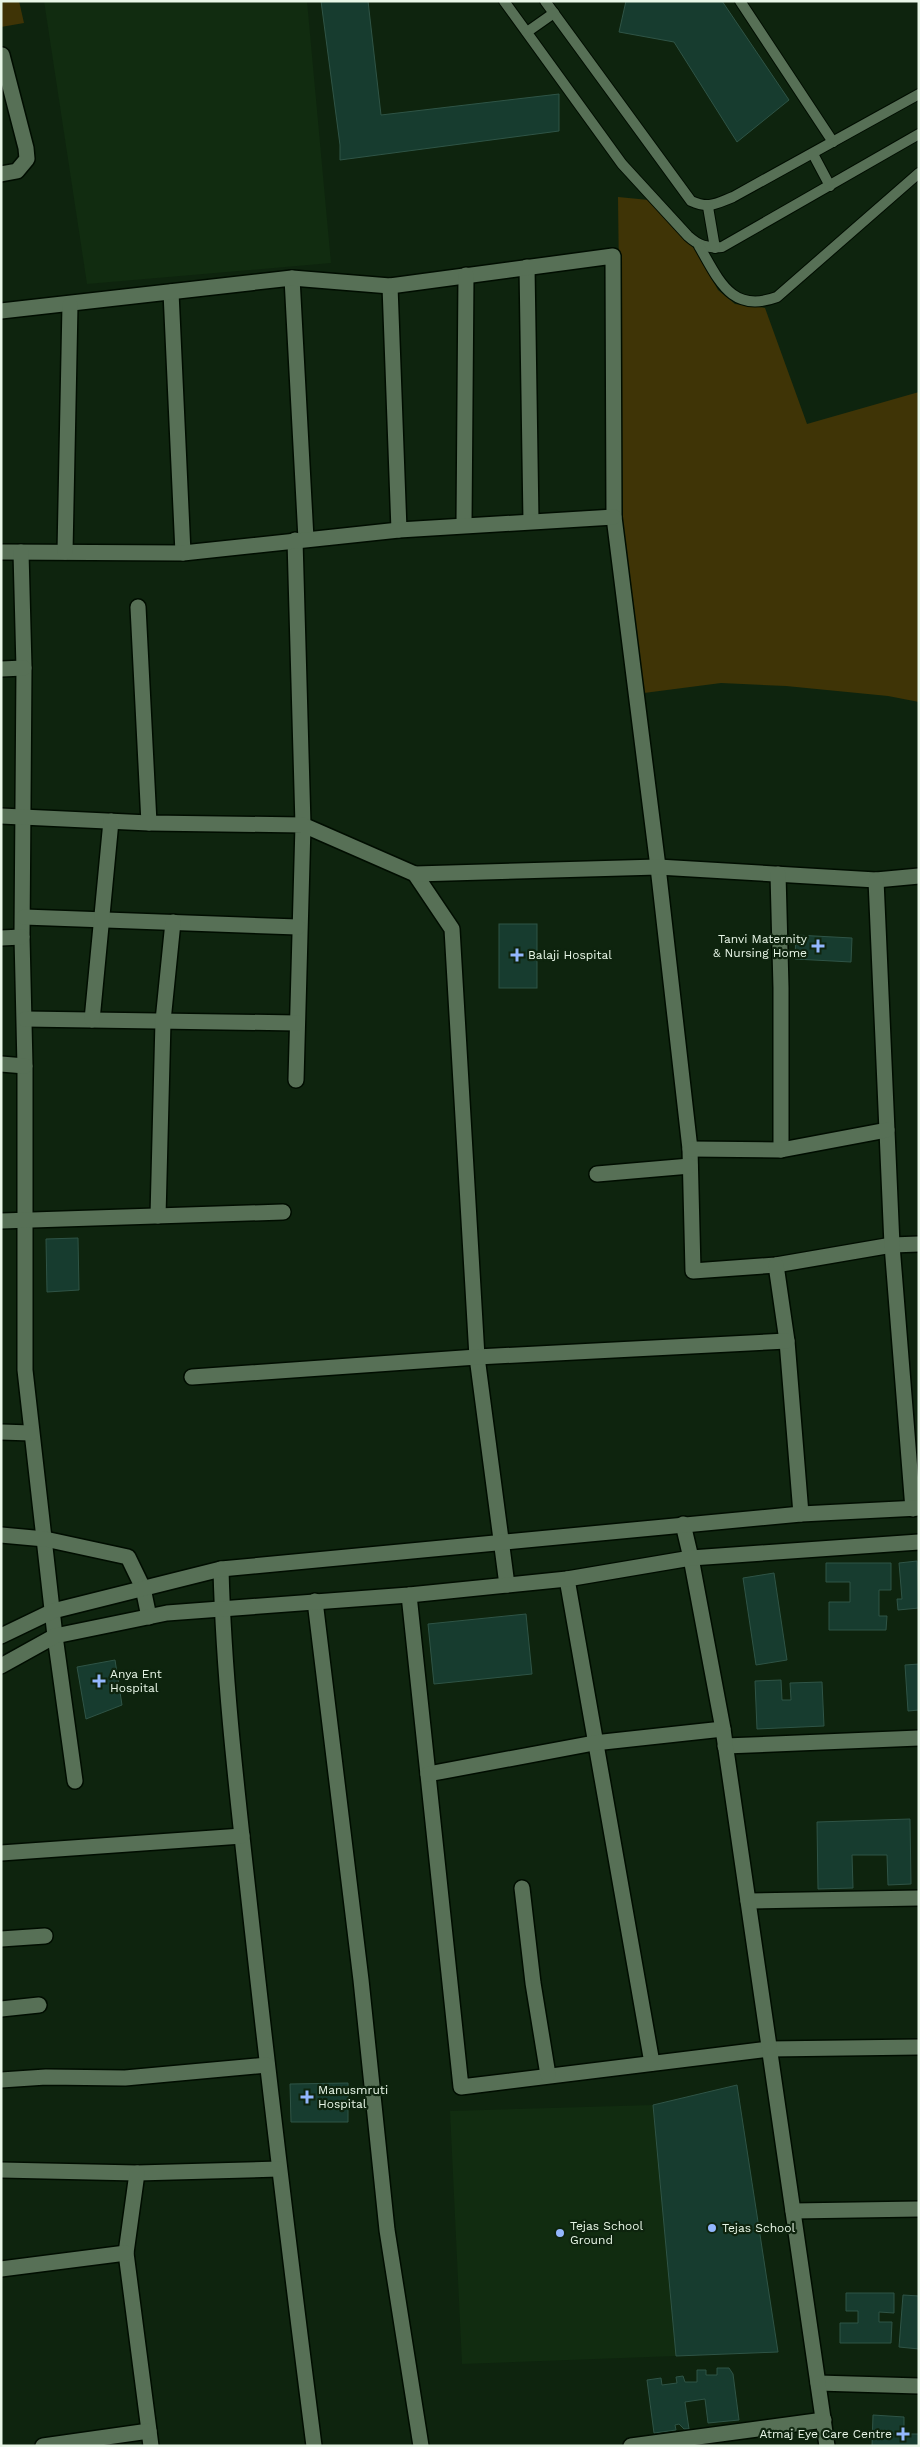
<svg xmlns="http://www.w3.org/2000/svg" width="920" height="2447" font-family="'Work Sans',sans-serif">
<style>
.built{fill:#112c10}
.green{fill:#3f3406}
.building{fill:#173c2f;stroke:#2f5446}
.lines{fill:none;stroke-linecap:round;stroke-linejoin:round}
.service-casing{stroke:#000d00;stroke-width:12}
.minor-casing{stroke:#000d00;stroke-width:18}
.tertiary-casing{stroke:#000d00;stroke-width:18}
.secondary-casing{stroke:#000d00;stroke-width:18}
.service{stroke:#577056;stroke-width:10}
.minor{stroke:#577056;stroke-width:15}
.tertiary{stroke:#577056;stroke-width:15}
.secondary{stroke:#577056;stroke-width:15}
.poi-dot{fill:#93b7fd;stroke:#0e240e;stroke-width:2}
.labels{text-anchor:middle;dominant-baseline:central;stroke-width:4.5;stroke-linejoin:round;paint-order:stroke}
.poi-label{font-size:12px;fill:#e9f7e8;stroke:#0e240e;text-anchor:start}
</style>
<rect width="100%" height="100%" fill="#0e240e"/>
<g class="built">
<polygon points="44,1 307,1 331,263 87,284"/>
<polygon points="653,2105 676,2356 462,2364 450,2111"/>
</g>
<g class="green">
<polygon points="1,1 19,1 24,23 1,27"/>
<polygon points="618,197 649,200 696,249 718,290 735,304 765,308 807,424 919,392 919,702 888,696 786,686 721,683 644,693 622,515"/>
</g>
<g class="building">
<polygon points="321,1 368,1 381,115 559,94 559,131 340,160 340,145"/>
<polygon points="626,1 722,1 789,100 737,142 674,42 619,32"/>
<rect x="499" y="924" width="38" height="64"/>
<polygon points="796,935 852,938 851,962 795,959"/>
<polygon points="78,1238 79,1290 47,1292 46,1239"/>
<polygon points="917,1561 919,1608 898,1610 897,1599 902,1599 899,1563"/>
<polygon points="826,1563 891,1563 891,1590 879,1590 879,1616 887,1616 886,1630 829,1630 829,1602 850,1602 850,1582 826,1582"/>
<polygon points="774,1573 787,1660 756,1665 743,1578"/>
<polygon points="526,1614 532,1674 434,1684 428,1624"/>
<polygon points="115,1660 122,1705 86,1719 77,1667"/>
<polygon points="919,1664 919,1710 908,1711 905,1665"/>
<polygon points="781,1680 782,1700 791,1700 790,1683 822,1682 824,1726 757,1729 755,1681"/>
<polygon points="910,1819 911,1884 888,1885 887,1855 852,1855 853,1888 818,1889 817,1822"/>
<polygon points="348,2083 348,2122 291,2122 290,2084"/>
<polygon points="737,2085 778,2352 676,2356 653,2105"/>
<polygon points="846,2293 894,2293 894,2313 879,2312 879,2322 892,2322 891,2343 840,2343 840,2323 858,2323 858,2311 846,2311"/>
<polygon points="903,2295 919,2296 919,2349 899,2347"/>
<polygon points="717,2368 729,2368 733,2374 739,2420 708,2423 705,2399 685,2402 689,2429 684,2429 679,2424 675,2425 676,2430 654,2433 647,2380 661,2378 662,2385 677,2383 676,2377 683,2376 685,2382 697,2382 697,2370 706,2370 706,2375 717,2375"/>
<polygon points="873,2415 904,2417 904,2434 919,2434 919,2446 872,2446"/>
</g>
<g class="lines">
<g class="service-casing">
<g id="service">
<path d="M504 1 622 164 688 236C699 246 706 248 722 247L919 134"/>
<path d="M545 1 691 201C709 209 715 204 733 197L919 94"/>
<polyline points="740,1 833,142"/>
<polyline points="527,32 554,13"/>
<polyline points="813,154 830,186"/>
<polyline points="708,207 715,248"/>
<path d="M699 246C719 280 731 314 777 297L919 173"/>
</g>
</g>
<g class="minor-casing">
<g id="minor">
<polyline points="1,174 17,171 27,159 26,148 2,55"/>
<polyline points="527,267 531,521"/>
<polyline points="292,278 306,539"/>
<polyline points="390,286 399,530"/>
<polyline points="171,292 183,553"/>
<polyline points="1,311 292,278 390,286 613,256 614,517 658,867 690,1149 693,1271 776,1265 892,1245 919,1244"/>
<polyline points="464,524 466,275"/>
<polyline points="295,540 303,825 415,874 452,929 477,1357 507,1585"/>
<polyline points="1,552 183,553 399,530 614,517"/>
<polyline points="21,552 24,668 22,937 25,1066 25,1370 55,1636 75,1781"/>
<polyline points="65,552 70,305"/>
<polyline points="138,607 149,823"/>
<polyline points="1,669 24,668"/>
<polyline points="1,816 149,823 303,825 296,1080"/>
<polyline points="415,874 658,867 876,880 919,876"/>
<polyline points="778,874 781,988 781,1150"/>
<polyline points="876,880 892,1245 913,1509"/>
<polyline points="24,917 298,927"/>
<polyline points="1,938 22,937"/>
<polyline points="25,1019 297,1023"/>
<polyline points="92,1020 111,821"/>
<polyline points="1,1064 25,1066"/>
<polyline points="690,1149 781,1150 887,1130"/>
<polyline points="597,1174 690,1166"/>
<polyline points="158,1216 163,1021 173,922"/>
<polyline points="1,1221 283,1212"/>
<polyline points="776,1265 787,1341 801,1514"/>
<polyline points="192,1377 477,1357 787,1341"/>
<polyline points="1,1432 31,1433"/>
<polyline points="1,1535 45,1539 128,1557 143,1588 149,1617"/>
<path d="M221 1569C224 1688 239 1808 252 1927 271 2100 292 2273 314 2446"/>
<polyline points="567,1579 652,2063"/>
<polyline points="409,1595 461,2087 769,2049 919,2047"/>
<polyline points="315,1601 361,1980 387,2230 421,2446"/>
<polyline points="725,1746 919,1738"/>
<polyline points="428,1774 594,1743 723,1729"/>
<polyline points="1,1853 242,1836"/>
<polyline points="522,1888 533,1983 548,2075"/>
<polyline points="748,1901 919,1898"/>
<polyline points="1,1939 45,1936"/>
<polyline points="1,2009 39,2005"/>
<polyline points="1,2080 46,2077 125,2078 267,2065"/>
<polyline points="1,2170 137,2173 279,2169"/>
<polyline points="137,2173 126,2253 151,2446"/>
<polyline points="793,2211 919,2209"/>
<polyline points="1,2269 126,2253"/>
<polyline points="818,2383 919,2386"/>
<polyline points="43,2446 149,2431"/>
<polyline points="631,2446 824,2420"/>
</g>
</g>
<g class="tertiary-casing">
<polyline id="tertiary" points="683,1524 691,1558 723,1729 827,2446"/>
</g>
<g class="secondary-casing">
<g id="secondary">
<polyline points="1,1636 53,1611 221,1569 801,1514 919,1508"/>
<polyline points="1,1666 55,1636 167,1613 409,1595 567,1579 691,1558 919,1542"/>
</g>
</g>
<use href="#service" class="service"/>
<use href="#minor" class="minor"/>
<use href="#tertiary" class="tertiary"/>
<use href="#secondary" class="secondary"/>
</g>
<g class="poi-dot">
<path d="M815.5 938.5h5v5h5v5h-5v5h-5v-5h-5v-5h5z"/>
<path d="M514.5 947.5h5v5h5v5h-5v5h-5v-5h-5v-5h5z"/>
<path d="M96.5 1673.5h5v5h5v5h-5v5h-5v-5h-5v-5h5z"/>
<path d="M304.5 2089.5h5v5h5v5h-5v5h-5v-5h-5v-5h5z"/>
<circle cx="712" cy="2228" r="5"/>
<circle cx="560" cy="2233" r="5"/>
<path d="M900.5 2426.5h5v5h5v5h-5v5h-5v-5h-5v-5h5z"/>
</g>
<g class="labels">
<g class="poi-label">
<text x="807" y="939" text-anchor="end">Tanvi Maternity<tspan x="807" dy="14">&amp; Nursing Home</tspan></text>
<text x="528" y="955">Balaji Hospital</text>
<text x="110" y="1674">Anya Ent<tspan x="110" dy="14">Hospital</tspan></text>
<text x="318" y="2090">Manusmruti<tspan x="318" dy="14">Hospital</tspan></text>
<text x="570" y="2226">Tejas School<tspan x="570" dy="14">Ground</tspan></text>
<text x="722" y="2228">Tejas School</text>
<text x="892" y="2434" text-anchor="end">Atmaj Eye Care Centre</text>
</g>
</g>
<rect width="920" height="2447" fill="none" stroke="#e9f7e8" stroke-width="5"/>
</svg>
